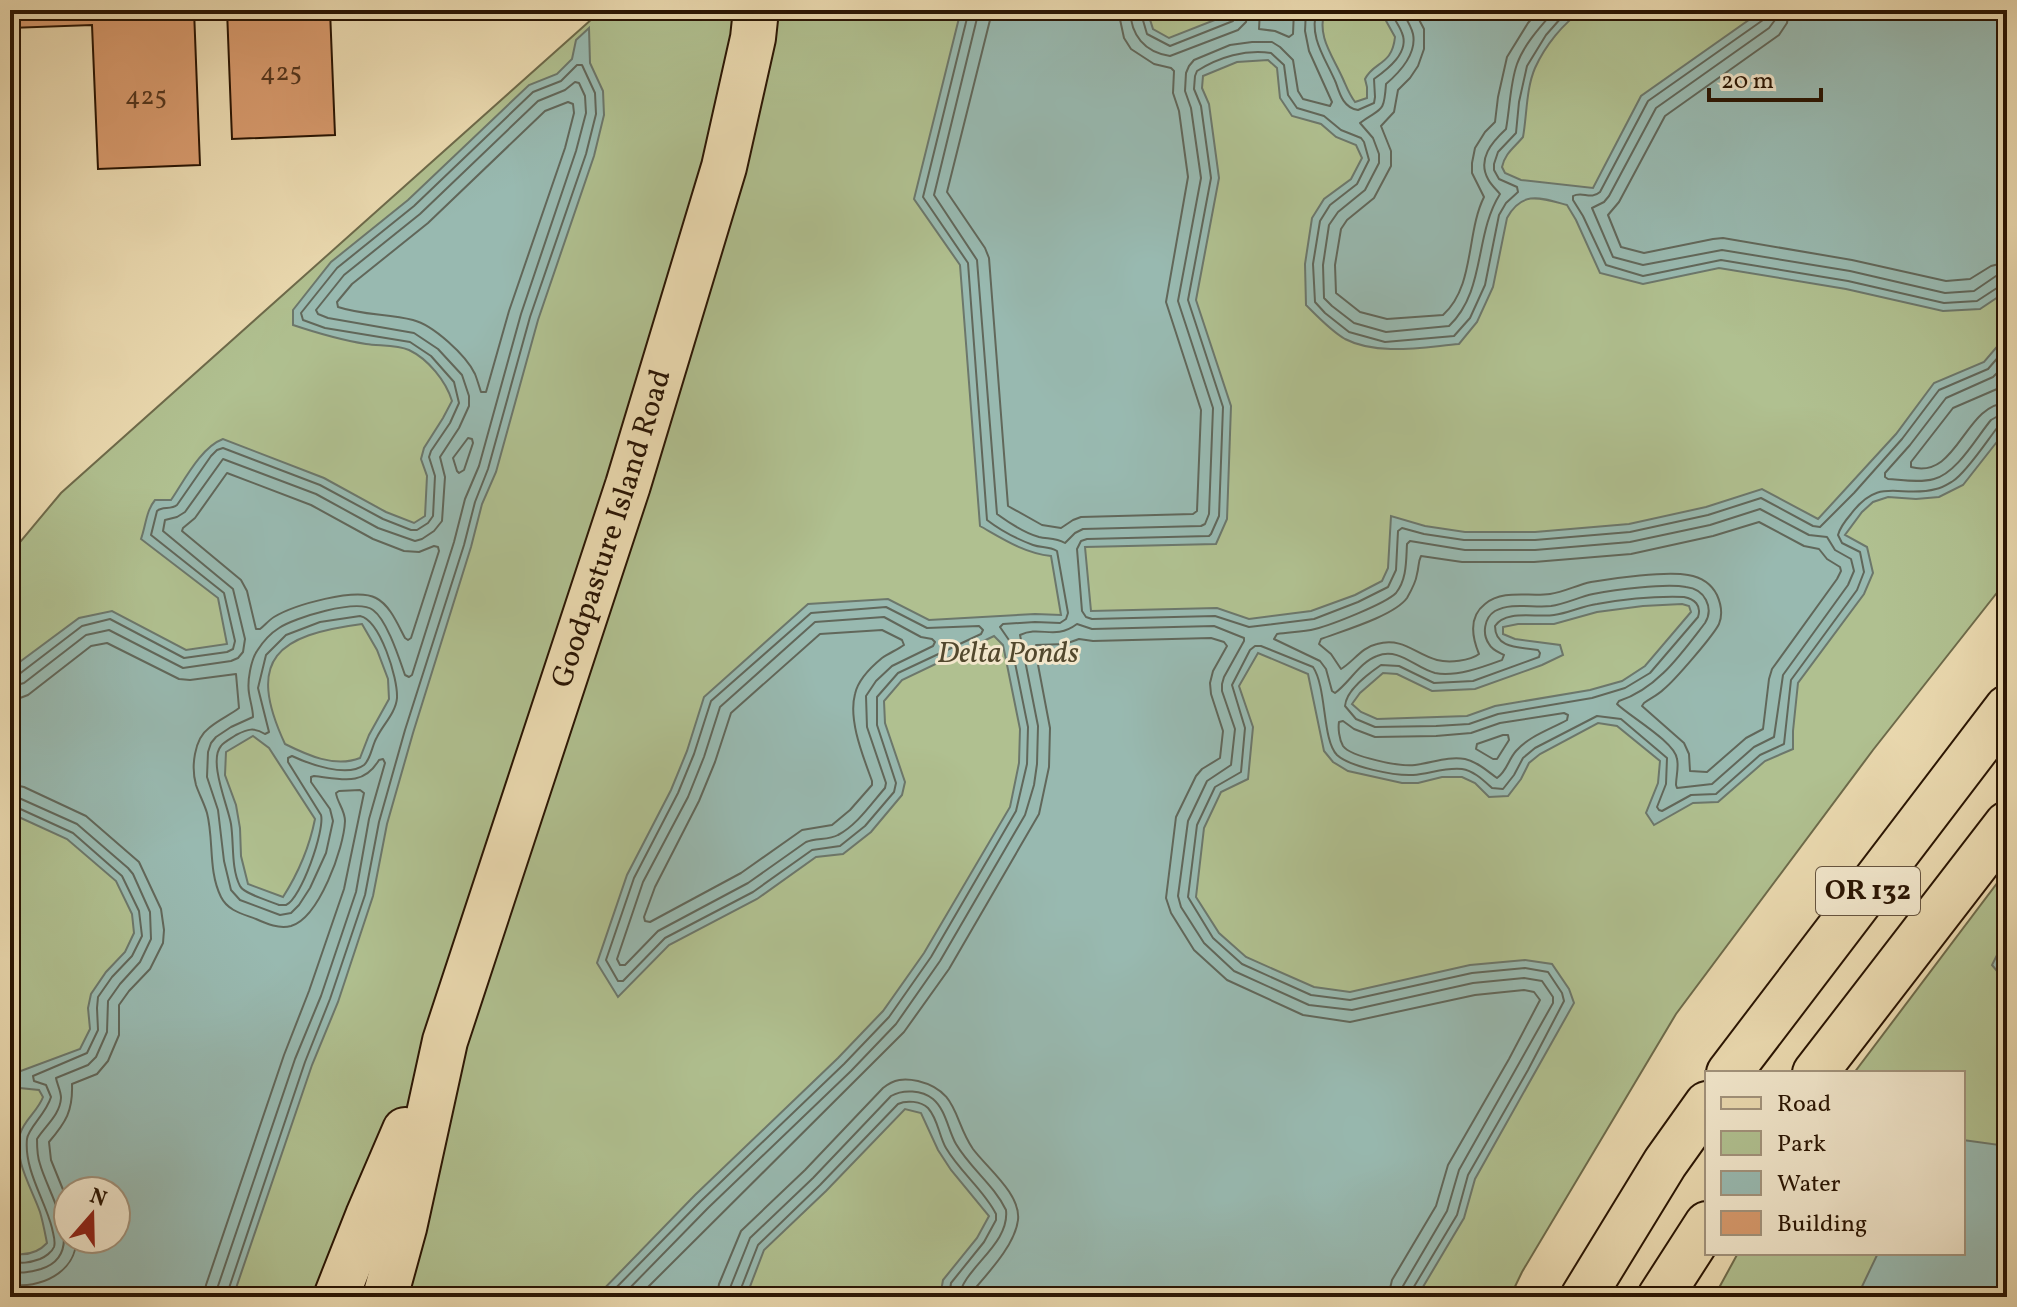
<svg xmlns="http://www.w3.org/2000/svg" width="2017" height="1307" font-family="Vollkorn,serif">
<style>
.green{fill:#b0c090;stroke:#6d6a4a;stroke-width:2;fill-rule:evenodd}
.water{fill:#98b9b0;stroke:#6c776b;stroke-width:2;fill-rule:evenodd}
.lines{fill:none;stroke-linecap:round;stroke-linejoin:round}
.shore{stroke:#61675a;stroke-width:2}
.building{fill:#d6996c;stroke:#2a1503;stroke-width:2}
.major-casing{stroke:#2a1503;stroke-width:48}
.highway-casing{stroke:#2a1503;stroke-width:48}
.major{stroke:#ead9af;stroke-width:44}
.highway{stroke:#ead9af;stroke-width:44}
.labels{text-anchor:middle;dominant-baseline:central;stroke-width:6;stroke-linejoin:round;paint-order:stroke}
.number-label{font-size:26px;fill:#55361d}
.shield{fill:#f1e6cb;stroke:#66543f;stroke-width:2}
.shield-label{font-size:28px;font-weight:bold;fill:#2a1503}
.street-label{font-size:30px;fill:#2a1503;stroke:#f1e6cb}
.park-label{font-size:30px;font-style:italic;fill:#52482d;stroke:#f1e6cb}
</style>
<rect width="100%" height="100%" fill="#ead9af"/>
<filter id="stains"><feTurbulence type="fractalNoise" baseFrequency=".0025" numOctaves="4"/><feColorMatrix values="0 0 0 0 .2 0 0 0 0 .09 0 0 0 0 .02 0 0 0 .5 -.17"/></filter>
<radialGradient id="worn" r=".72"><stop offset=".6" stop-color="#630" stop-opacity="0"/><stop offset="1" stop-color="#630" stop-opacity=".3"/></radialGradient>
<g class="green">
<path d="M602 10H2007V580L1873 750 1676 1014 1522 1272 1510 1297H10V554L61 493ZM68 1191H116V1239H68Z"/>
<polygon points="2007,870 2007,1297 1714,1297 1738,1253 1963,1253 1963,1073 1854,1073"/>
</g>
<g class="water">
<path d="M961 10H1147L1153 29 1169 38 1230 14V10H1325C1316 36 1333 56 1343 79 1347 88 1349 94 1355 102L1367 98V87L1365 79C1374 61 1392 66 1395 37L1380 10H1583C1563 23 1545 46 1535 68 1526 89 1527 115 1523 137 1514 148 1505 153 1502 167L1505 173 1521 180 1593 188 1641 96 1763 10H2007V291L1980 309 1943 311 1846 289 1719 268 1643 284 1600 273 1576 220 1567 205C1541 198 1522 190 1507 218L1493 287 1477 322 1459 344C1423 347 1378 356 1345 339 1331 331 1318 317 1306 305L1305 264 1312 218 1324 199 1351 179 1362 158 1356 145 1336 137 1321 124 1292 116 1280 98 1277 68 1268 60 1237 62 1203 76 1202 88 1209 104 1219 178 1196 300 1231 406 1227 519 1216 544 1085 547 1091 611 1217 608 1249 619 1311 611 1355 595 1382 581 1388 568 1391 516 1425 526 1465 532H1535L1629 524 1706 507 1762 489 1818 519 1896 434 1934 383 1984 362 2007 335V429L1963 485 1939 497 1916 499 1888 497 1873 502 1862 512 1845 535 1867 547 1873 573 1864 594 1798 683 1793 731V749L1765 761 1718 802 1693 803 1654 825 1646 813 1658 783 1660 761 1617 726 1598 723 1540 754 1529 763 1521 779 1508 796 1489 797 1475 783 1462 777H1442L1418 783H1402L1348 771 1333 762 1324 751 1308 674 1258 653 1239 686 1253 727 1248 779 1221 792 1204 828 1196 897 1219 933 1246 957 1314 987 1350 992 1470 965 1525 960 1552 964 1569 989 1574 1003 1475 1179 1464 1218 1417 1297H940L943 1280 977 1238 989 1216 951 1170 938 1150 921 1113 905 1109 826 1191 764 1250 746 1297H596L695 1195 838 1058 883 1011 924 953 1010 807 1019 763 1020 729 1003 645 994 636 902 680 884 701 885 723 905 782 902 795 871 832 843 854 816 857 757 899 669 945 618 997 597 963 627 875 671 790 687 751 704 697 808 604 888 599 929 620 1035 614 1061 615 1051 556C1024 553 1003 539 980 526L960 265 914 199ZM1682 604 1689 606 1691 612 1645 666 1622 681 1590 690 1495 706 1467 716 1377 719 1361 712 1352 704 1360 693 1383 673 1397 674 1432 691 1475 689 1542 665 1563 655 1560 645 1515 639 1503 634V627L1518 624H1554L1597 612 1643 606Z"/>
<path d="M589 28 590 63 603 91 604 115 594 156 538 320 496 472 482 504 471 547 413 733 387 824 373 896 338 1002 312 1065 233 1297H10V1253C24 1256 37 1254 47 1243 45 1233 43 1222 40 1212 32 1189 13 1159 20 1134 24 1120 38 1111 43 1097L39 1090 10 1087V1075L80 1049 90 1029 88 1008 91 994 106 972 125 952 134 933 132 914 116 881 67 839 10 813V672L21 661 79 618 112 611 186 650 227 644 218 598 141 539C146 525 146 511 155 500H171C184 481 201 447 223 439L324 478 386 512 414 523 425 516 427 476 421 459 424 448 443 418 452 401C446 381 428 359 409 350 397 345 379 346 366 344 341 340 317 333 293 325V310L331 262 408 200 529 85 557 74 572 59 576 40ZM362 624 377 650 388 679 389 699 369 735 360 758C335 768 307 755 285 744 245 658 278 635 362 624ZM253 736 269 748 315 819C309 849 299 872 283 897L248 884 241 856 240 828 236 805 225 775 226 752ZM116 1191V1239H68V1191Z"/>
<polygon points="2007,935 2007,983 1992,965"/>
<polygon points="1963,1140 2007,1146 2007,1297 1857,1297 1878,1253 1963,1253"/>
</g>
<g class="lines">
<g class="shore">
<path d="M979 10 934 195 977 260 997 514C1008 522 1024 533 1039 537 1048 539 1056 538 1065 543L1075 533 1083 529 1201 526 1205 524 1209 514 1213 408 1178 301 1201 178 1191 108 1185 91 1186 73 1189 66 1194 60 1230 45 1252 42H1272L1280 47 1293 60 1298 91 1303 99 1330 106 1332 102 1309 51 1305 31 1306 10"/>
<polyline points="991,10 990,20 947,192 985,248 989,258 1008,506 1042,525 1061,528 1073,520 1081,517 1193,514 1197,511 1201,410 1166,302 1188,177 1179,111 1173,93 1174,71 1171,68 1154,64 1131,49 1124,38 1118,10"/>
<path d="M1130 10C1131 35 1144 52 1170 56L1238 30 1246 22 1248 10"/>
<polyline points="1140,10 1147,34 1170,46 1233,21 1237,16 1238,10"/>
<polyline points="1260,10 1259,29 1275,31 1289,37 1293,34 1294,10"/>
<path d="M1317 10C1308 37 1326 59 1336 83 1340 95 1344 108 1358 110L1374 103 1375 97 1374 79C1388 69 1410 52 1402 33 1399 25 1393 17 1389 10"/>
<path d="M1401 10C1405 17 1411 25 1413 34 1417 54 1400 72 1386 84 1384 115 1381 107 1360 123L1373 138 1379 154V163L1365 190 1338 212 1329 225 1323 265 1324 298 1332 306 1354 323 1386 332 1449 326C1486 291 1474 235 1500 194 1496 189 1491 185 1488 179 1477 159 1492 142 1506 129 1510 107 1510 84 1517 64 1524 44 1541 26 1555 10"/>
<path d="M1414 10 1424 29V49L1418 66 1410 78 1398 90 1394 112 1381 126 1391 151V166L1374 198 1347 220 1341 229 1335 265 1336 293 1360 312 1387 319 1443 315C1475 286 1466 233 1484 197L1472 173V163L1475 148 1485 132 1495 122 1498 97 1507 57 1528 23 1539 10"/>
<path d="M1568 10 1546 35 1527 66 1519 102 1516 133 1498 152 1494 164V170L1499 179 1517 187 1518 192 1506 203 1499 215 1485 285 1470 318 1454 336 1385 342 1349 332 1325 313 1315 302 1313 264 1320 221 1330 205 1357 184 1369 160 1364 142 1361 138 1341 130 1324 116 1297 108 1288 95 1284 65 1271 53C1246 49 1219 57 1197 71L1195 76 1194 89 1201 106 1211 178 1188 300 1223 407 1219 516 1211 534 1209 536 1087 539 1081 541 1077 549 1082 611 1086 617 1092 619 1215 616 1249 627 1314 619 1358 602 1388 587 1396 570 1398 531 1402 528 1424 534 1464 540H1535L1630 532 1708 515 1761 498 1813 526 1820 527 1854 493 1902 439 1939 390 1988 369 2007 347"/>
<path d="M1767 10 1766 15 1763 20 1648 101 1600 192C1591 200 1582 191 1573 196V200L1583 216 1606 265 1643 276 1721 260 1848 281 1944 303 1977 301 2000 286 2007 285"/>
<polyline points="1777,10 1775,20 1769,28 1656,108 1609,196 1604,202 1592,208 1613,257 1643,265 1722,250 1850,271 1945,293 1974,291 1996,276 2007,274"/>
<polyline points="1789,10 1787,23 1779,35 1665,116 1619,202 1608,215 1621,247 1644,253 1713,239 1723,238 1852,260 1946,281 1970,279 1991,266 2007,262"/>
<path d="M568 102 573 104 574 113 565 148 509 311 486 392H481C479 386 477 379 475 374 466 355 433 325 413 320 388 314 362 315 338 307L337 302 352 284 428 223 545 111Z"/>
<path d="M2007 363 1993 377 1946 398 1910 445 1885 473V477L1888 479C1903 480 1920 483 1934 479 1957 473 1976 438 1991 420L1998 416 2007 415"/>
<path d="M2007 381 1997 389 1953 408 1911 462V467C1958 480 1964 404 2007 403"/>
<polygon points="468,438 472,439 473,443 464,470 459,473 457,471 453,458"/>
<path d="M227 473 311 505 373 539 404 551 419 552 434 546 438 547 439 551 411 638 408 640 405 638C398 625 390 605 376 598 356 587 294 605 274 617 269 620 265 625 260 629H256L247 591 241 580 182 531 183 528 195 518Z"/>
<path d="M1760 509 1809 535 1827 537 1835 550 1851 559 1854 571 1848 585 1783 675 1774 737 1754 747 1712 784 1677 788 1676 785C1676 777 1679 767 1677 759 1675 742 1629 716 1617 704L1619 701C1657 689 1681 654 1705 623 1710 615 1710 608 1706 600 1702 592 1695 588 1686 587 1665 583 1614 590 1593 594 1579 597 1565 604 1551 606 1533 608 1511 602 1495 611 1484 618 1482 634 1489 644 1492 650 1498 652 1504 655L1502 660C1483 667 1456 677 1435 673 1415 668 1399 647 1377 656 1360 662 1349 683 1335 693L1332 691 1326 669 1320 661 1274 639 1277 634C1290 632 1303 632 1315 629 1331 625 1385 604 1396 593 1407 579 1406 561 1407 544L1410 541 1465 550H1535L1630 542 1710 525Z"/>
<path d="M1759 522 1804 546 1819 549 1827 559 1840 567 1841 571 1837 579 1772 669 1769 679 1763 729 1746 738 1707 772 1690 771 1689 754 1684 743 1642 706 1644 703C1651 698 1658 695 1664 689 1675 680 1713 636 1719 624 1723 614 1721 604 1717 595 1711 583 1700 577 1688 575 1666 571 1614 578 1591 582 1577 585 1564 592 1550 594 1529 597 1503 589 1485 604 1468 617 1472 637 1479 654 1470 661 1449 663 1437 660 1415 654 1403 637 1377 644 1362 647 1353 662 1341 669L1331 654 1319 644 1321 639C1342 631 1394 616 1407 598 1411 591 1416 582 1417 574 1419 567 1418 562 1421 556L1462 562H1534L1631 554 1713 536Z"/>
<path d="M1684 597C1694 599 1702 605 1698 617L1650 673 1625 688 1592 698 1498 714 1469 724 1436 726 1375 727 1356 719 1345 706C1346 690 1368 674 1381 665L1399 666 1434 683 1473 681 1539 657 1540 653 1538 650C1520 647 1495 649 1495 626 1506 609 1537 618 1554 615 1569 613 1582 606 1597 604 1625 599 1656 596 1684 597Z"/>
<polygon points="886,607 927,628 979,626 983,630 981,634 898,673 877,697 877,725 896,783 894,792 865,826 840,846 812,850 753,892 665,938 623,981 618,981 606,960 634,878 678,793 694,754 711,701 811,613"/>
<path d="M360 616C380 620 398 678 397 698 396 712 383 725 377 737 372 745 371 759 364 765 347 778 309 764 292 756L288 758V762L321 815C325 830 301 899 286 905 284 905 281 905 279 905 270 901 244 894 240 886 231 869 234 843 231 824 228 806 208 761 221 746 224 742 232 738 236 735 248 729 254 727 265 734L269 732 258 688 266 655 286 635 320 622Z"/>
<path d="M884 617 921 637 932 639 935 642 933 646 892 666 876 681 866 696 867 727 886 783 885 788C871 804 857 825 838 835 829 840 816 838 806 842L748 883 658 931 625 965H620L617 959 643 882 688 797 704 757 720 707 815 622Z"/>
<path d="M882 630 902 640 904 645C897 650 889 653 882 658 871 667 858 680 855 694 848 720 863 756 872 781V785L850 810 832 825 802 830 741 873 650 922 645 921 644 917 655 887 699 801 715 762 731 713 820 634Z"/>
<path d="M10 677 18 675 82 626 110 619 184 658 227 652 233 649 235 641 224 593 151 535 157 511C162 506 171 510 177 505L211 456 217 450 223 448 320 485 383 519 411 530H417L428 523 433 516 435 476 429 457 431 451 450 423 459 403 454 382 431 356 410 342 325 328 303 320 301 313 337 268 414 206 533 92 561 81 577 65H582L595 93 596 114 586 154 530 317 488 469 475 502 464 545 405 730 379 822 365 895 330 999 305 1062 226 1297"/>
<path d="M10 687 24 683 86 635 109 630 183 668 231 661 238 658 243 652 245 639 233 589 163 531 165 520 177 517 185 512 223 459 316 494 378 528 415 541 422 539 434 531 442 521 445 477 440 457 459 428 469 406V396L462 375 438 349 414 333 328 318 318 314 316 310 344 275 420 214 538 101 565 90 575 82 579 83 585 96 586 113 576 151 521 314 479 466 465 499 454 542 412 675 409 677 405 675C399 658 387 620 373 610 357 598 294 618 279 628 271 633 262 643 257 651 251 660 247 681 249 693 250 701 253 709 253 717L231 727 216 737 211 743 208 752 207 777 218 810 224 861 231 890 240 900 280 915 291 913 299 905 310 888 326 853 333 821 330 809 311 782V777L314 776C341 779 363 787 379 760L383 759 385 763 369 819 356 892 321 996 295 1059 217 1289 216 1297"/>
<path d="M10 699 20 698 28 695 91 646 107 643 179 679 190 680 236 674 239 708C230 715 218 720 209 728 194 739 191 767 196 785 199 794 204 803 207 813 214 840 208 871 221 897 228 911 243 914 256 919 267 924 279 929 291 926 319 918 344 848 345 821 345 810 337 802 336 793L339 791 360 790 364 793 344 889 309 991 284 1055 206 1285 204 1297"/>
<path d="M1564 713 1568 715 1567 720C1551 729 1529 736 1516 751 1508 760 1507 771 1497 778 1487 771 1478 762 1465 759 1448 756 1432 763 1415 765 1401 767 1351 757 1343 746 1339 739 1338 728 1339 722L1343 721 1354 729 1375 737 1436 736 1471 733 1500 723Z"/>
<polygon points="1503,735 1508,735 1509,740 1497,759 1493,759 1476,749 1477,744"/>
<path d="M10 784 24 787 86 816 139 862 161 909 164 930 163 943 150 969 129 991 119 1005V1035L108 1061 97 1074 72 1084C73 1111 66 1122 49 1142L51 1160 68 1202"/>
<path d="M10 796 19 798 77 824 128 868 133 874 150 912 151 939 140 962 120 984 108 1001 107 1032 96 1057 88 1065 56 1078C57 1084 61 1091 61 1098 60 1115 45 1126 37 1139 37 1147 37 1156 40 1164 48 1194 89 1254 41 1269 30 1272 22 1274 10 1271"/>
<path d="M10 807H16L73 833 122 876 139 911 142 936 132 956 112 977 98 997 97 1008 98 1030 87 1053 33 1076 34 1081 46 1085 51 1097C46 1114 28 1128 27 1139 24 1170 45 1200 52 1228 53 1234 56 1241 54 1247 52 1252 45 1257 40 1259 29 1263 21 1264 10 1261"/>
<path d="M10 1284C39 1290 77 1272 76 1239"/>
<path d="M607 1297 701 1201 844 1064 889 1017 931 957 1016 811 1027 764 1028 727 1011 643 1000 627 1003 624 1035 622 1060 623 1066 619 1068 613 1057 551C1049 546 1041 548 1033 545 1017 539 1000 530 987 520L968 263 923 197 969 10"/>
<path d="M621 1297 708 1208 851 1071 896 1024 940 961 1025 815 1034 785 1037 764 1038 726 1020 635C1041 625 1054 641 1077 624L1092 629 1214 626 1244 638V641L1224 677 1222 684V691L1235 729 1231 765 1207 781 1188 821 1178 896 1181 907 1204 943 1234 971 1309 1005 1352 1010 1473 983 1524 978 1542 981 1553 997V1003L1459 1170 1447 1211 1403 1286 1400 1297"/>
<polyline points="638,1297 904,1032 949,969 1039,814 1049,767 1050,728 1035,649 1036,645 1065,644 1079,639 1093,641 1211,638 1224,642 1227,646 1213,671 1210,683 1211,694 1223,731 1220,758 1202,769 1196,776 1176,817 1166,898 1171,913 1194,950 1227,980 1303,1015 1350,1022 1475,995 1524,990 1534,992 1540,1000 1509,1059 1448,1165 1436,1206 1392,1280 1388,1297"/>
<path d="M717 1297 719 1284 741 1231 805 1170 883 1088C894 1079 904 1078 918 1081 959 1091 953 1120 973 1149 987 1168 1021 1194 1018 1220 1015 1245 988 1273 972 1292L971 1297"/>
<path d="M729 1297 730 1288 750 1238 813 1178 891 1096C903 1089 922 1090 933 1099 946 1110 948 1130 956 1144 970 1168 994 1185 1006 1210 1010 1245 963 1268 959 1297"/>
<path d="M739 1297 740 1291 758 1245 820 1185 898 1104C906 1100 921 1101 928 1108 938 1119 939 1136 946 1148 960 1172 984 1190 996 1214V1220L984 1242 951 1283 949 1297"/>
<path d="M1411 1297 1412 1290 1457 1215 1468 1175 1528 1070 1564 1001 1562 993 1548 972 1525 968 1472 973 1350 1000 1311 995 1242 964 1213 938 1188 897 1197 825 1215 787 1241 772 1245 728 1232 685 1250 650 1255 646H1261L1313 667C1327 688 1322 740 1337 755 1350 767 1395 776 1413 775 1429 774 1445 767 1462 769 1474 771 1483 780 1492 788L1503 789 1514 775 1523 758 1535 748 1597 716 1621 719 1667 758 1666 784 1657 807 1659 810 1662 811 1691 795 1716 794 1760 755 1784 744 1791 680 1857 590 1864 572 1860 552 1842 543 1838 535C1840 527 1845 521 1851 514 1880 475 1900 499 1936 489 1942 488 1948 484 1953 481 1966 473 1987 441 1997 428L2007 425"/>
</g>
</g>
<g class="building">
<polygon points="10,10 194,10 200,165 98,169 92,25 10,28"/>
<polygon points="227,10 330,10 335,135 232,139"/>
</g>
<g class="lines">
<g class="major-casing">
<g id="major">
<polyline points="336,1297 368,1216 405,1130"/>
<path id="s1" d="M385 1297 404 1228 445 1041 628 485 724 167 753 38 756 10"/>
</g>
</g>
<g class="highway-casing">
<g id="highway">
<polyline points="1729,1073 2007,708"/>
<polyline points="1815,1073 2007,824"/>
<polyline points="1583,1297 1665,1163 1707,1104"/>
<polyline points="1660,1297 1707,1224"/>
</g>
</g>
<use href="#major" class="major"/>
<use href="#highway" class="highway"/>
</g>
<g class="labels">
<g class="number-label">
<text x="281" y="73">425</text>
<text x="146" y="97">425</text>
</g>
<rect class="shield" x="1816" y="867" width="104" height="48" rx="6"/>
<g class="shield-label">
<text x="1868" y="891">OR 132</text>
</g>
<g class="street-label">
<text stroke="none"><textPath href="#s1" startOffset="802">Goodpasture Island Road</textPath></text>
</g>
<g class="park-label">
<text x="1008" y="654">Delta Ponds</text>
</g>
</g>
<rect width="2017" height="1307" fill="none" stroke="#ead9af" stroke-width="40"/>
<rect x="12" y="12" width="1993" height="1283" fill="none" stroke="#2a1503" stroke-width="4"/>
<rect x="20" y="20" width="1977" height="1267" fill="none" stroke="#2a1503" stroke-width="2"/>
<rect x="1705" y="1071" width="260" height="184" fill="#f1e6cb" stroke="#a1927b" stroke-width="2"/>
<rect x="1721" y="1097" width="40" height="12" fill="#ead9af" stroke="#a1927b" stroke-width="2"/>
<text x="1777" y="1111" font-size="24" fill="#2a1503">Road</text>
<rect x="1721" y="1131" width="40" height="24" fill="#b0c090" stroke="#a1927b" stroke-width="2"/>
<text x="1777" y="1151" font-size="24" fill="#2a1503">Park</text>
<rect x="1721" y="1171" width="40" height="24" fill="#98b9b0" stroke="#a1927b" stroke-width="2"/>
<text x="1777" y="1191" font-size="24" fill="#2a1503">Water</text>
<rect x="1721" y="1211" width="40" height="24" fill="#d6996c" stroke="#a1927b" stroke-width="2"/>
<text x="1777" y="1231" font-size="24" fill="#2a1503">Building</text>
<g transform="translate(92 1215) rotate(20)"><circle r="38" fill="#f1e6cb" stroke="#a1927b" stroke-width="2"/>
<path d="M0-6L14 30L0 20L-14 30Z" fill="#8f2418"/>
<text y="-12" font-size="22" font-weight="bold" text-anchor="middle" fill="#2a1503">N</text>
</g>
<path d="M1709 88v12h112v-12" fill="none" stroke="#2a1503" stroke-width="4"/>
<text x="1721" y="88" font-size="24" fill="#2a1503" stroke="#f1e6cb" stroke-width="6" paint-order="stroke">20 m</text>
<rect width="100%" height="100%" filter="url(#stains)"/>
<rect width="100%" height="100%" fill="url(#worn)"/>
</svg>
